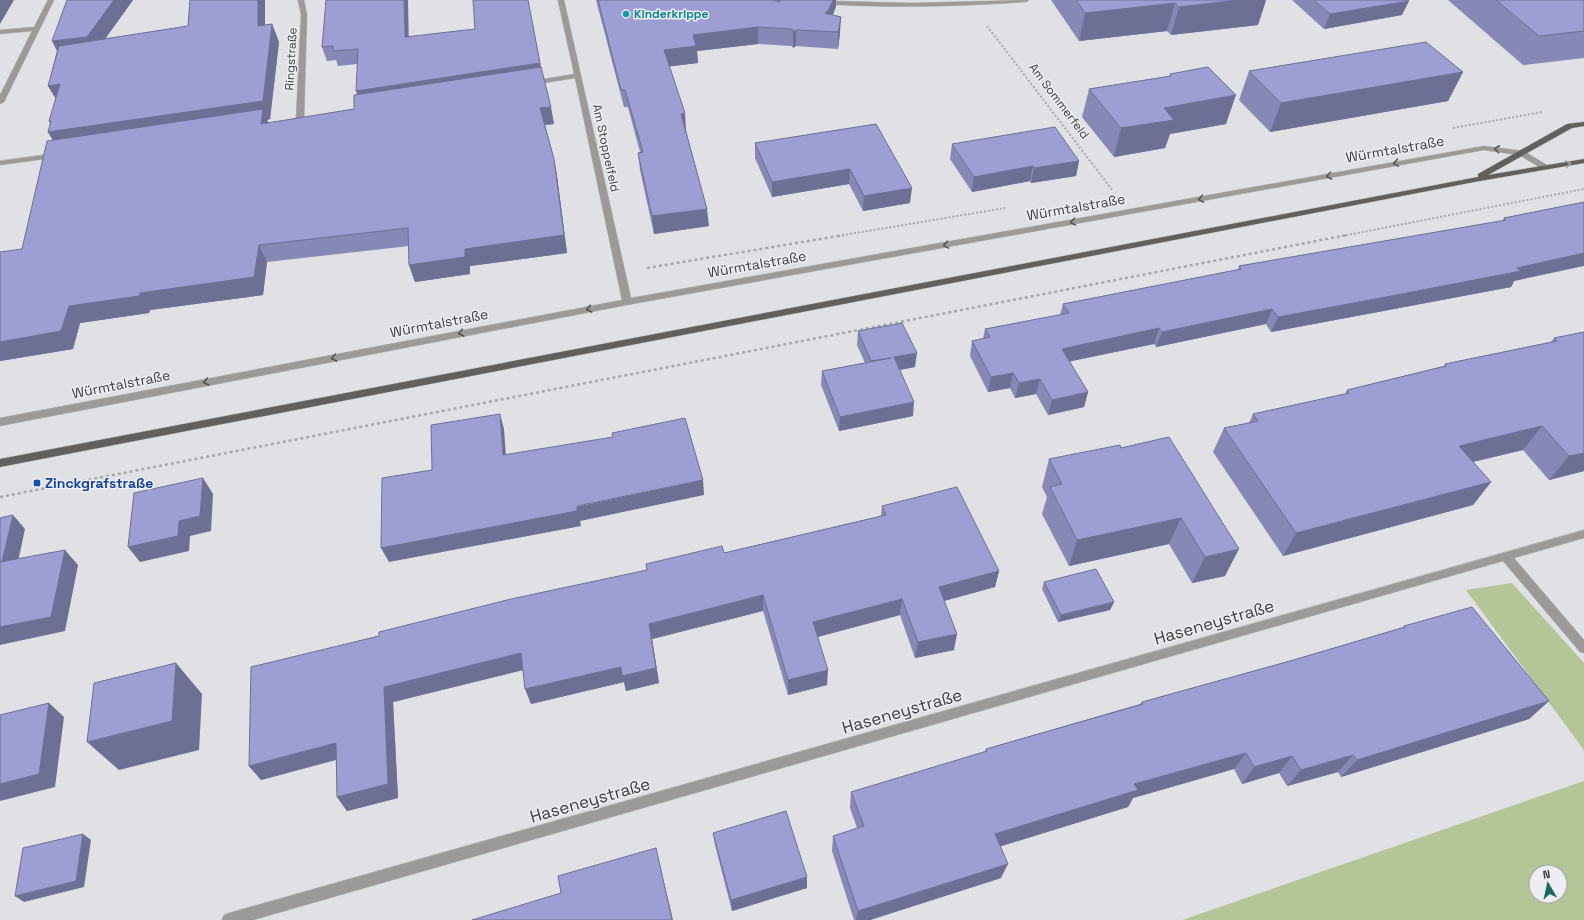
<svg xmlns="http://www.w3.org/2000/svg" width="1584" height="920" font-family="'Space Grotesk',sans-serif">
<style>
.green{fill:#b4c598;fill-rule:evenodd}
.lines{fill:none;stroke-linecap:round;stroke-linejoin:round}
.minor-casing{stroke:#bbbdbf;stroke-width:1}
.major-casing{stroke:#bbbdbf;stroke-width:1}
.path-far1{stroke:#a6a8aa;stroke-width:2;stroke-dasharray:2 2;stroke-linecap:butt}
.path{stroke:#a6a8aa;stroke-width:2.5;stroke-dasharray:3 3;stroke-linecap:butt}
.minor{fill:#9b9a99;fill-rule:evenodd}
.major{fill:#62605e;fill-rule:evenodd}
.wall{fill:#8688b6}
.shaded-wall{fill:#6d6f94}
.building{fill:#9c9ed4;stroke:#6d6f94}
.oneway{stroke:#545455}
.oneway2{stroke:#a7a7a8}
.culture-dot{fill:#0f9aa8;stroke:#eceef1;stroke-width:1.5}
.transit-dot{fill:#1a4fb4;stroke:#eceef1;stroke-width:1.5}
.labels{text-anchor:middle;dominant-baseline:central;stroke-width:3;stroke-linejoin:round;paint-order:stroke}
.far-culture-label{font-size:12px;font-weight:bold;fill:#0d838f;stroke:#eceef1;text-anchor:start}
.far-street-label{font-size:12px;fill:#3c3d3e;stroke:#eceef1}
.street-label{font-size:14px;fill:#3c3d3e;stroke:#eceef1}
.transit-label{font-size:14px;font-weight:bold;fill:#164399;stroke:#eceef1;text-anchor:start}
.near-street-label{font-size:17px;fill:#3c3d3e;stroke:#eceef1}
</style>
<rect width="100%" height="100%" fill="#dfe1e4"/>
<g class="green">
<polygon points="1512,583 1584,663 1584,750 1466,590"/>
<path d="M1584 781V920H1182ZM1536 872H1560V896H1536Z"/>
</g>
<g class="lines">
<g class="minor-casing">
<g id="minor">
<polygon points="48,0 54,0 4,102 0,104 0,95 32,31 0,34 0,30 34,27"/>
<polygon points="298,0 304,0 307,15 304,119 300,121 296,119 301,15"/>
<polygon points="558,0 564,0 631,298 1484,146 1524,151 1550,167 1549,169 1543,169 1519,155 1484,150 627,305 0,426 0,418 622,300 575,78 532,85 528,83 532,81 574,74"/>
<path d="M794 0 912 3 1029 0 1026 2C949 7 874 9 797 2Z"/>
<polygon points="57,153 60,153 60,157 0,165 0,161"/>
<polygon points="1584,530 1584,538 1514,558 1584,640 1584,653 1580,652 1503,561 253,920 222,920 224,915 229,913"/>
</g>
</g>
<g class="major-casing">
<polygon id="major" points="1584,122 1584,126 1572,128 1488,175 1584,159 1584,163 1474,182 0,467 0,459 1478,177 1478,174 1567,124"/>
</g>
<g class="path-far1">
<polyline points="987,26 1113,191"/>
<polyline points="1453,128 1542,112"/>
<polyline points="838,236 1005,208"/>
<polyline points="1342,236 1584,189"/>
</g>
<g class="path">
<polyline points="647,268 844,235"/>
<polyline points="0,497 1347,235"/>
</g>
<use href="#minor" class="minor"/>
<use href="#major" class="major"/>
</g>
<g class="wall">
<polygon points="67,0 133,0 105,39 188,26 190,0 265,0 265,25 272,24 279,42 270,119 267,120 269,123 354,109 357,95 357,64 338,66 336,60 327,61 322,47 409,37 541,68 554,124 545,125 554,159 557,176 567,253 470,266 470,274 415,282 409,265 409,246 267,262 263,295 150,310 149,313 80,323 73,349 0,361 0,252 22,249 53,140 48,132 50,123 49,121 56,98 48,86 57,51"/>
<polygon points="596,0 836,0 836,6 833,15 840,33 838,49 796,46 793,48 792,46 758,44 697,51 698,63 669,66 686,130 709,226 654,234 640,170 638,153 640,152 628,107 624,107"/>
<polygon points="1051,0 1266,0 1258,25 1171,35 1167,31 1079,41"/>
<polygon points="1292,0 1408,0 1402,15 1324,29"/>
<polygon points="1448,0 1584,0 1584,58 1523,65"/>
<polygon points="1249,71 1463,72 1448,101 1270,132 1239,100"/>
<polygon points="1170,74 1226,124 1170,134 1165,148 1114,157 1082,117 1089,89 1169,76"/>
<polygon points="876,124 910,203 863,211 849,184 772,197 755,158 755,143"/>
<polygon points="952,144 1079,161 1076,176 1031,183 1030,181 972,192 950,159"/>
<polygon points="1584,202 1514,281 1511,287 1378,312 1271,332 1266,324 1156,347 1154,344 1069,361 1088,392 1084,407 1048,415 1036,394 1015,398 1010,388 988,392 970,356 972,341 983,339 985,329 1060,315 1063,304 1238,270 1239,266 1502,221 1504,218"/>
<polygon points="858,331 915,367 900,370 913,416 839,431 821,385 822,371 865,363 857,345"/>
<polygon points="1584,332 1584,471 1549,480 1523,450 1473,462 1491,482 1473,505 1283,556 1213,452 1224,428 1249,423 1253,414 1345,394 1347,390 1444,366 1445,364 1551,342 1554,338"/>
<polygon points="1169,437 1225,576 1192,583 1169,544 1069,566 1042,514 1047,497 1042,487 1049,459 1121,448"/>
<polygon points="882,506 999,571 995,587 944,601 954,650 915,658 900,615 818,637 827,685 788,695 763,611 652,639 659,683 626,691 624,682 531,704 523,670 393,702 398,798 347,811 337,797 336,760 261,780 249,766 647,570 646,564 724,553 881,516"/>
<polygon points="1044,582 1114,602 1110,610 1058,622 1042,589"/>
<polygon points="1404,626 1549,701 1529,719 1341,777 1338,772 1287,786 1279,773 1242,784 1234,769 1133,798 1128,807 1000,846 1001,878 870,920 854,920 832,851 833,836 857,828 850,808 851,792 985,752 986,749 1140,704 1142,702 1290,661 1401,628"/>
<polygon points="713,833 807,888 732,911 715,845"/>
</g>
<g class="shaded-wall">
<polygon points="0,0 14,0 0,24"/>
<polygon points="114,0 133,0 95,53 60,57 52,41"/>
<polygon points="258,0 265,0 265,44 258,26"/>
<polygon points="404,0 408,0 409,52 405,37"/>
<polygon points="528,0 543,77 361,106 356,91 540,63"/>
<polygon points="833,0 836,0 836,6 828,27 825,13"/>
<polygon points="1238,0 1266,0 1258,25 1171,35 1179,7"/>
<polygon points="1409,1 1402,15 1324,29 1330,14"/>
<polygon points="1175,3 1167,31 1079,41 1085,13"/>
<polygon points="841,17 840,33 838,49 838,32"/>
<polygon points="272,24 279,42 270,119 267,120 270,126 59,151 48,132 55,131 49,121"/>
<polygon points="758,27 758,44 697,51 698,63 666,67 664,50 693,35"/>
<polygon points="796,30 796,46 793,48 793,32"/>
<polygon points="1463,72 1448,101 1270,132 1281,103"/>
<polygon points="60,84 59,104 48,86"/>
<polygon points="1236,95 1226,124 1170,134 1165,148 1114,157 1121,128 1164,108"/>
<polygon points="551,107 554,124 544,125 540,108"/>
<polygon points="685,113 686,130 683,131 681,114"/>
<polygon points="554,159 557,176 567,253 470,266 470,274 415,282 409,265"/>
<polygon points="1079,161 1076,176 1031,183 1034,168"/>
<polygon points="1033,166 1030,181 972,192 974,177"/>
<polygon points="850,169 849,184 772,197 772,182"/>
<polygon points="912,188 910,203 863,211 864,196"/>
<polygon points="707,209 709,226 654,234 652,216"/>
<polygon points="259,245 267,262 263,295 150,310 149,313 80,323 73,349 0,361 0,342 69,306 140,293"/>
<polygon points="1584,253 1584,266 1514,281 1511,287 1378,312 1271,332 1278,317"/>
<polygon points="1272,309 1266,324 1156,347 1162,332"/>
<polygon points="1159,328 1154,344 1058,364 1062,349"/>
<polygon points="917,353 915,367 893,371 894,357"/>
<polygon points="1013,373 1010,388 988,392 991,377"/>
<polygon points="1040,379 1036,394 1015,398 1019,383"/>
<polygon points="1088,392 1084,407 1048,415 1052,400"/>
<polygon points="914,402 913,416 839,431 840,417"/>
<polygon points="500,414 504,429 507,470 503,455"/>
<polygon points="1542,426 1523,450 1442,469 1459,446"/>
<polygon points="1584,453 1584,471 1549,480 1569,456"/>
<polygon points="203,478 213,494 211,531 190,536 189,551 140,562 128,547 179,521"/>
<polygon points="703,480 704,495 580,521 581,526 389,562 381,548"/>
<polygon points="1491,482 1473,505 1283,556 1296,533"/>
<polygon points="13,515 25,529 15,576 0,563"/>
<polygon points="1181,518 1169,544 1069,566 1077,540"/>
<polygon points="1239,549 1225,576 1192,583 1205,557"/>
<polygon points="65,550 78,565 65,631 0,645 0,627"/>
<polygon points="999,571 995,587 936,603 939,587"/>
<polygon points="763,595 763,611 652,639 659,683 626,691 624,682 531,704 525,689 649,624"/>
<polygon points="902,599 900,615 813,638 813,622"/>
<polygon points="1114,602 1110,610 1058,622 1061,615"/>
<polygon points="957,634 954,650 915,658 918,642"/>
<polygon points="521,653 527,669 393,702 398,798 347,811 337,797 384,687"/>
<polygon points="176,663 202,694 199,750 119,770 87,742"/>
<polygon points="828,670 827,685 788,695 788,680"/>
<polygon points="1549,701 1529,719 1341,777 1357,760"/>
<polygon points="49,703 64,717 55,787 0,801 0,784"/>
<polygon points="336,743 346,757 261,780 249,766"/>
<polygon points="1246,753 1234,769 1133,798 1128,807 989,850 995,834 1134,784"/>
<polygon points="1353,755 1338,772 1287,786 1301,770"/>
<polygon points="1292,756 1279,773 1242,784 1254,767"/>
<polygon points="83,834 91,840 84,887 24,902 15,896"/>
<polygon points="656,848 659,861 673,920 672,920"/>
<polygon points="1008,864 1001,878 870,920 856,920 858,911"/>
<polygon points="807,877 807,888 732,911 731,900"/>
</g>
<g class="building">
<polygon points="67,0 114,0 87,37 52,41"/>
<polygon points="190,0 258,0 258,26 272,24 263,101 48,132 51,121 49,121 60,84 48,86 59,46 188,26"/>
<polygon points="326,0 404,0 405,37 475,29 473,0 528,0 540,63 356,91 358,49 333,51 333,46 322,47"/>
<polygon points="598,0 773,0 780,2 779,0 833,0 828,11 825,13 841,17 838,32 796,30 793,32 792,29 758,27 693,35 696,46 664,50 685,113 681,114 707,209 652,216 638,153 643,152 625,90 621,90"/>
<polygon points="1076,0 1238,0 1179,7 1175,3 1085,13"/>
<polygon points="1314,0 1408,0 1409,1 1330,14"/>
<polygon points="1496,0 1584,0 1584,31 1539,36"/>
<polygon points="1426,42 1463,72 1281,103 1249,71"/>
<polygon points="541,67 551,107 540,108 554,159 564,235 465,249 465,257 409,265 408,228 259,245 254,277 140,293 139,296 69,306 61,331 0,342 0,252 22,249 47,141 263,109 261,124 354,109 354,95"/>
<polygon points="1208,67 1236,95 1164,108 1174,120 1121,128 1089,89 1171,76 1170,74"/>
<polygon points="876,124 912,188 864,196 850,169 772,182 755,143"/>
<polygon points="1055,127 1079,161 1034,168 1033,166 974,177 952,144"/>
<polygon points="1584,202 1584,253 1517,268 1521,271 1386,297 1278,317 1272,309 1162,332 1159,328 1062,349 1088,392 1052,400 1040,379 1019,383 1013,373 991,377 972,341 990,337 985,329 1069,313 1063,304 1241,269 1239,266 1506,220 1504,218"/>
<polygon points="902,323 917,353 894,357 914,402 840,417 822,371 891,358 871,361 858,331"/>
<polygon points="1584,332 1584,453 1569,456 1542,426 1459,446 1491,482 1296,533 1224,428 1258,421 1253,414 1349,393 1347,390 1446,366 1445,364 1557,341 1554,338"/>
<polygon points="500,414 503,455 613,437 612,433 685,418 703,480 577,506 577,511 381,548 382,478 432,470 431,425"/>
<polygon points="1169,437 1239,549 1205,557 1181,518 1077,540 1050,487 1062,484 1049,459 1120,445 1121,448"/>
<polygon points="203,478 200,516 179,521 178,536 128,547 134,493"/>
<polygon points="957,487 999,571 939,587 957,634 918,642 902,599 813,622 828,670 788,680 763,595 649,624 656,668 622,676 621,667 525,689 521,653 384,687 388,784 337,797 336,743 249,766 251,667 379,636 379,632 511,599 647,570 646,564 722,546 724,553 886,515 882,506"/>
<polygon points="13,515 2,562 0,562 0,518"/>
<polygon points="65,550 51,617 0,627 0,562"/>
<polygon points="1096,569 1114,602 1061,615 1044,582"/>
<polygon points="1472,607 1549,701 1357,760 1353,755 1301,770 1292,756 1254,767 1246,753 1134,784 1138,790 995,834 1008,864 858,911 833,836 864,826 851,792 987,751 986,749 1143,704 1142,702 1290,661 1405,627 1404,626"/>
<polygon points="176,663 172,721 87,742 94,683"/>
<polygon points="49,703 39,774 0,784 0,715"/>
<polygon points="786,811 807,877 731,900 713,833"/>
<polygon points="83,834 76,881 15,896 23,848"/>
<polygon points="656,848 672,920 472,920 561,893 558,876"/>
</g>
<defs><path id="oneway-chevron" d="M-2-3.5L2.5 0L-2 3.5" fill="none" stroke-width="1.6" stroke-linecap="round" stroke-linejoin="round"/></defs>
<g class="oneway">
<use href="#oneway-chevron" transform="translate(1497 149) rotate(-172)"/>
<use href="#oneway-chevron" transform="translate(1396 163) rotate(170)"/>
<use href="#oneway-chevron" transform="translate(1329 176) rotate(170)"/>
<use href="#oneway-chevron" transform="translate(1201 199) rotate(170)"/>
<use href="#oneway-chevron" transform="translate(1073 222) rotate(170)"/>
<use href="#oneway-chevron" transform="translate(946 245) rotate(170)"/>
<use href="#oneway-chevron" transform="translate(589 309) rotate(169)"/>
<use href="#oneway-chevron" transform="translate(461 333) rotate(169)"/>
<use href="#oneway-chevron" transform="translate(334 358) rotate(169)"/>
<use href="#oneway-chevron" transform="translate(206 382) rotate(169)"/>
</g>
<use class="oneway2" href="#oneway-chevron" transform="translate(1568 164) rotate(-10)"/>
<circle class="culture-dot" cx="626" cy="14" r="4"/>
<rect class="transit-dot" x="33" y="479" width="8" height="8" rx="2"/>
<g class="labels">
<g class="far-culture-label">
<text x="634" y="14">Kinderkrippe</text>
</g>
<g class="far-street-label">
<text transform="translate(291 59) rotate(-87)">Ringstraße</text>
<text transform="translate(1059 101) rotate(53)">Am Sommerfeld</text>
<text transform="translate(606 148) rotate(78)">Am Stoppelfeld</text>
</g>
<g class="street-label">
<text transform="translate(1395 149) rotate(-10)">Würmtalstraße</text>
<text transform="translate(1076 207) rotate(-10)">Würmtalstraße</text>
<text transform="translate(757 264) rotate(-10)">Würmtalstraße</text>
<text transform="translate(439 323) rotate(-11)">Würmtalstraße</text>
<text transform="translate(121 384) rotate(-11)">Würmtalstraße</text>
</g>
<g class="transit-label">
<text x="45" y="483">Zinckgrafstraße</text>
</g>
<g class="near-street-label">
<text transform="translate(1214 622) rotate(-16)">Haseneystraße</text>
<text transform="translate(902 711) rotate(-16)">Haseneystraße</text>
<text transform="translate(590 800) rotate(-16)">Haseneystraße</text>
</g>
</g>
<g transform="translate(1548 884) rotate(351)"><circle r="19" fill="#eceef1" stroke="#a6a7a9"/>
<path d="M0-3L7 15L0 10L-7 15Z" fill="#1d6862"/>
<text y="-6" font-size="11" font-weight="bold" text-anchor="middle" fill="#3c3d3e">N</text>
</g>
</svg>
